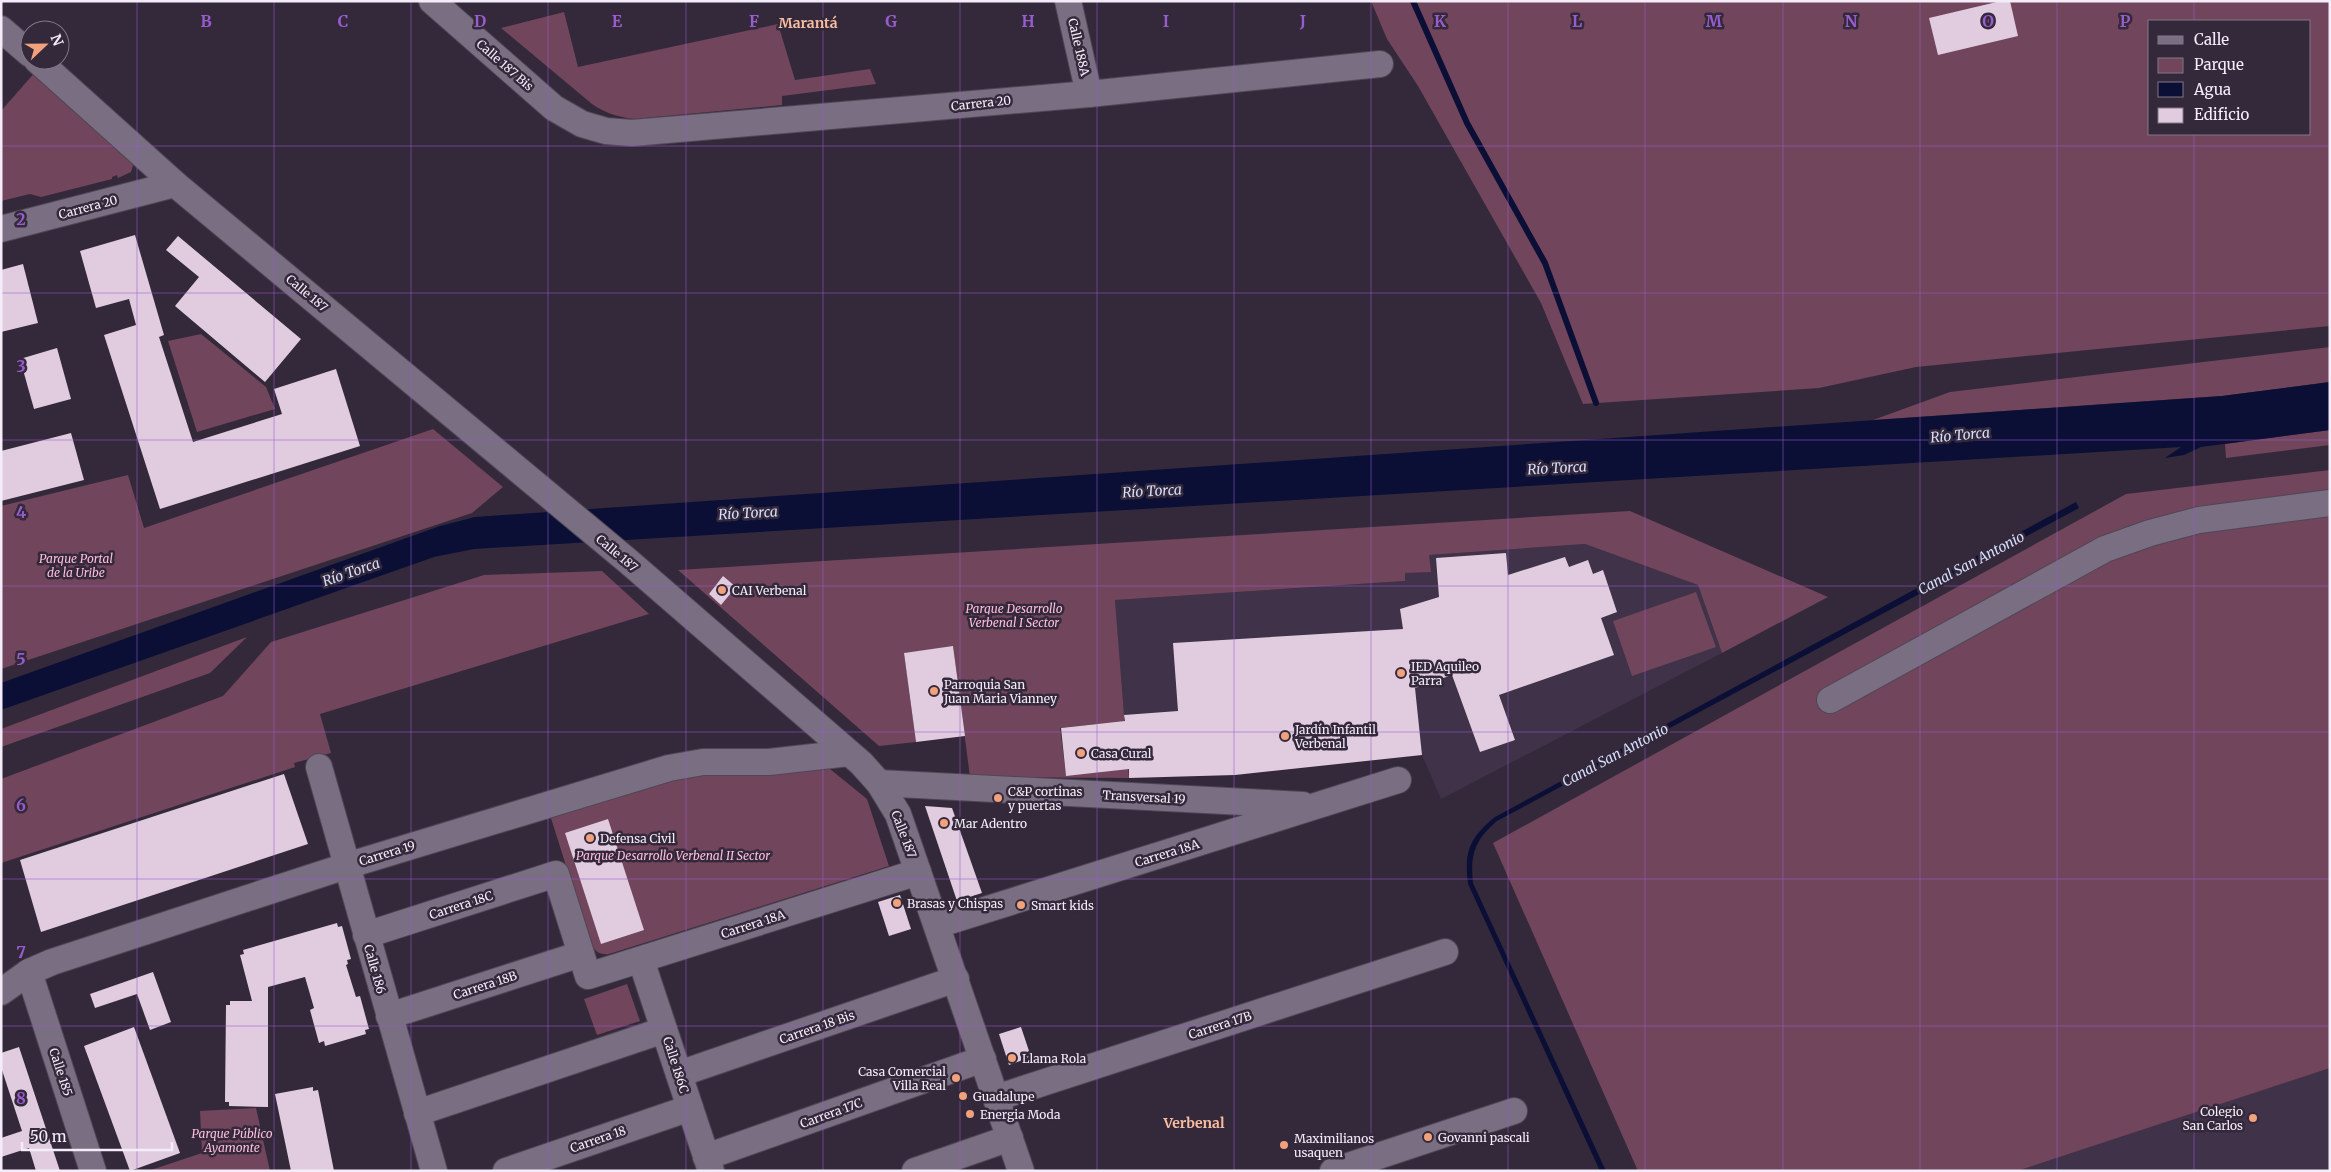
<svg xmlns="http://www.w3.org/2000/svg" width="2331" height="1172" font-family="Merriweather,serif">
<style>
.built{fill:#3f3249}
.green{fill:#71455b;fill-rule:evenodd}
.water{fill:#0b0f36}
.lines{fill:none;stroke-linecap:round;stroke-linejoin:round}
.stream{stroke:#0b0f36;stroke-width:6}
.building{fill:#e0ccde}
.minor-casing{stroke:#4f4755;stroke-width:28}
.minor{stroke:#7a6e82;stroke-width:26}
.grid{fill:none;stroke:#995cce;stroke-width:1;stroke-opacity:0.55}
.poi-dot{fill:#f1a17c;stroke:#34293b;stroke-width:2}
.labels{text-anchor:middle;dominant-baseline:central;stroke-width:5;stroke-linejoin:round;paint-order:stroke}
.street-label{font-size:12px;fill:#f4edf9;stroke:#34293b}
.park-label{font-size:12px;font-style:italic;fill:#ffbedd;stroke:#34293b}
.poi-label{font-size:12px;fill:#f4edf9;stroke:#34293b;text-anchor:start}
.neighbourhood-label{font-size:14px;font-weight:bold;fill:#f8bca0;stroke:#34293b}
.water-label{font-size:14px;font-style:italic;fill:#d6defc;stroke:#34293b}
.grid-label{font-size:16px;text-anchor:middle;font-weight:bold;fill:#995cce;stroke:#34293b;stroke-width:5;stroke-linejoin:round;paint-order:stroke}
</style>
<rect width="100%" height="100%" fill="#34293b"/>
<g class="built">
<polygon points="1585,544 1698,585 1722,653 1441,799 1422,755 1415,694 1124,715 1115,600 1405,581 1404,573 1429,555"/>
<polygon points="2330,1068 2330,1171 2011,1171"/>
</g>
<g class="green">
<path d="M1371 1H2330V326L1916 367 1819 388 1583 404 1541 303 1418 86 1387 39ZM2150 21H2310V134H2150Z"/>
<path d="M564 12 578 67 778 24 795 80 870 69 876 84 782 96V105L634 119C618 117 605 113 592 104L501 28Z"/>
<polygon points="37,70 134,162 131,172 118,178 117,175 112,177 112,179 41,197 30,194 1,201 1,111"/>
<polygon points="201,334 266,387 275,409 197,432 168,341"/>
<polygon points="2330,347 2330,382 2222,396 1873,420 1950,392"/>
<polygon points="433,429 503,487 472,513 1,669 1,506 128,475 144,528"/>
<polygon points="2330,430 2330,445 2226,458 2225,444"/>
<polygon points="2330,470 2330,1068 2017,1171 1638,1171 1493,843 2126,494"/>
<path d="M1630 511 1828 597 1722 653 1698 585 1585 544 1429 555 1431 572 1405 573V581L1115 600 1129 778 970 777 953 647 904 653 916 742 879 746 678 570ZM1096 724 1101 772 1066 775 1060 728Z"/>
<polygon points="602,571 649,614 320,714 331,753 294,763 295,767 1,863 1,779 223,696 271,642 484,575"/>
<polygon points="1696,592 1716,647 1632,676 1613,621"/>
<polygon points="247,637 210,673 1,747 1,729"/>
<path d="M813 768 830 769 867 799 889 866 609 954C600 955 596 952 591 945L550 815 672 776 758 775Z"/>
<polygon points="627,984 640,1021 597,1035 584,999"/>
<polygon points="256,1108 270,1171 148,1171 202,1153 200,1111"/>
</g>
<g class="water">
<polygon points="2330,382 2330,430 2201,447 2184,455 2165,458 2181,447 474,549 434,557 1,710 1,683 440,526 475,517 2222,396"/>
<path d="M2076 502 2079 508 1497 821C1475 840 1470 854 1473 883L1606 1171H1600L1468 884C1464 852 1469 838 1495 817Z"/>
</g>
<g class="lines">
<polyline class="stream" points="1413,1 1467,123 1545,263 1596,403"/>
</g>
<g class="building">
<polygon points="2001,1 2010,1 2018,36 1938,55 1929,18"/>
<polygon points="135,235 164,335 159,337 193,442 282,414 274,389 336,369 360,446 160,509 104,335 136,325 129,299 96,308 80,251"/>
<polygon points="178,236 301,339 265,382 175,306 199,277 166,250"/>
<polygon points="23,264 38,323 1,332 1,270"/>
<polygon points="57,348 71,399 34,409 20,359"/>
<polygon points="71,433 84,480 1,501 1,451"/>
<polygon points="1506,553 1508,575 1565,557 1569,567 1588,560 1593,574 1603,570 1617,612 1601,618 1614,655 1499,695 1515,740 1480,752 1452,675 1415,688 1422,755 1235,775 1129,778 1129,769 1066,776 1061,728 1125,721 1124,715 1178,711 1173,643 1403,629 1400,609 1439,597 1436,558"/>
<polygon points="723,576 736,587 721,605 709,594"/>
<polygon points="953,646 965,736 916,742 904,653"/>
<polygon points="284,774 308,844 41,932 20,860"/>
<polygon points="925,806 952,808 982,893 957,901"/>
<polygon points="608,819 644,930 601,944 565,833"/>
<polygon points="900,895 911,929 889,936 878,902"/>
<polygon points="337,923 338,927 342,926 351,959 347,960 348,964 346,965 356,997 360,996 369,1029 365,1030 366,1034 325,1046 324,1041 319,1043 310,1010 314,1008 305,977 268,987 268,1107 229,1106 229,1102 225,1102 226,1005 230,1005 230,1001 252,1001 240,955 244,954 243,950"/>
<polygon points="153,972 171,1022 150,1030 137,994 95,1008 90,994"/>
<polygon points="134,1027 180,1153 130,1171 84,1046"/>
<polygon points="1021,1027 1031,1057 1009,1065 999,1034"/>
<polygon points="19,1047 60,1171 36,1171 29,1148 1,1157 1,1138 22,1131 1,1067 1,1053"/>
<polygon points="313,1087 313,1091 318,1090 334,1171 291,1171 275,1094"/>
</g>
<g class="lines">
<g class="minor-casing">
<g id="minor">
<polyline points="432,1 554,108 582,124 606,131 632,133 1089,94 1380,64"/>
<polyline points="1068,1 1089,94"/>
<polyline points="1,29 30,54"/>
<polyline points="37,60 175,184 629,562 861,763 879,783 898,814 1021,1171"/>
<polyline points="1,229 175,184"/>
<polyline points="1830,700 2105,549 2150,533 2199,520 2330,503"/>
<polyline points="319,767 434,1171"/>
<polyline points="879,783 1303,805"/>
<polyline points="937,925 1398,780"/>
<polyline points="366,935 556,874 588,976 918,872"/>
<polyline points="641,960 711,1171"/>
<polyline points="29,972 93,1171"/>
<polyline points="1,992 29,972 52,962 346,866 669,768 703,762 769,762 849,753"/>
<polyline points="389,1016 581,954"/>
<polyline points="679,1074 956,979"/>
<polyline points="996,1098 1445,952"/>
<polyline points="417,1113 664,1030"/>
<polyline points="706,1157 983,1059"/>
<polyline points="506,1171 690,1108"/>
<polyline points="915,1171 1010,1138"/>
<polyline points="1333,1171 1514,1111"/>
</g>
</g>
<use href="#minor" class="minor"/>
</g>
<path class="grid" d="M137 1V1171M274 1V1171M411 1V1171M548 1V1171M686 1V1171M823 1V1171M960 1V1171M1097 1V1171M1234 1V1171M1371 1V1171M1508 1V1171M1645 1V1171M1783 1V1171M1920 1V1171M2057 1V1171M2194 1V21M2194 134V1171M1 146H2330M1 293H2330M1 440H2330M1 586H2330M1 732H2330M1 879H2330M1 1026H2330"/>
<g class="poi-dot">
<circle cx="722" cy="590" r="5"/>
<circle cx="1401" cy="673" r="5"/>
<circle cx="934" cy="691" r="5"/>
<circle cx="1285" cy="736" r="5"/>
<circle cx="1081" cy="753" r="5"/>
<circle cx="998" cy="798" r="5"/>
<circle cx="944" cy="823" r="5"/>
<circle cx="590" cy="838" r="5"/>
<circle cx="897" cy="903" r="5"/>
<circle cx="1021" cy="905" r="5"/>
<circle cx="1012" cy="1058" r="5"/>
<circle cx="956" cy="1078" r="5"/>
<circle cx="963" cy="1096" r="5"/>
<circle cx="970" cy="1114" r="5"/>
<circle cx="2253" cy="1118" r="5"/>
<circle cx="1428" cy="1137" r="5"/>
<circle cx="1284" cy="1145" r="5"/>
</g>
<g class="labels">
<g class="street-label">
<text transform="translate(1079 47) rotate(77)">Calle 188A</text>
<text transform="translate(505 65) rotate(41)">Calle 187 Bis</text>
<text transform="translate(981 103) rotate(-6)">Carrera 20</text>
<text transform="translate(88 207) rotate(-15)">Carrera 20</text>
<text transform="translate(307 293) rotate(40)">Calle 187</text>
<text transform="translate(617 553) rotate(40)">Calle 187</text>
<text transform="translate(1144 797) rotate(3)">Transversal 19</text>
<text transform="translate(904 834) rotate(69)">Calle 187</text>
<text transform="translate(387 853) rotate(-17)">Carrera 19</text>
<text transform="translate(1167 853) rotate(-17)">Carrera 18A</text>
<text transform="translate(461 905) rotate(-18)">Carrera 18C</text>
<text transform="translate(753 924) rotate(-18)">Carrera 18A</text>
<text transform="translate(375 969) rotate(74)">Calle 186</text>
<text transform="translate(485 985) rotate(-18)">Carrera 18B</text>
<text transform="translate(1220 1025) rotate(-18)">Carrera 17B</text>
<text transform="translate(817 1027) rotate(-19)">Carrera 18 Bis</text>
<text transform="translate(676 1065) rotate(72)">Calle 186C</text>
<text transform="translate(61 1072) rotate(72)">Calle 185</text>
<text transform="translate(831 1113) rotate(-20)">Carrera 17C</text>
<text transform="translate(598 1139) rotate(-19)">Carrera 18</text>
</g>
<g class="park-label">
<text x="76" y="558">Parque Portal<tspan x="76" dy="14">de la Uribe</tspan></text>
<text x="1014" y="608">Parque Desarrollo<tspan x="1014" dy="14">Verbenal I Sector</tspan></text>
<text x="673" y="855">Parque Desarrollo Verbenal II Sector</text>
<text x="232" y="1133">Parque Público<tspan x="232" dy="14">Ayamonte</tspan></text>
</g>
<g class="poi-label">
<text x="732" y="590">CAI Verbenal</text>
<text x="1411" y="666">IED Aquileo<tspan x="1411" dy="14">Parra</tspan></text>
<text x="944" y="684">Parroquia San<tspan x="944" dy="14">Juan Maria Vianney</tspan></text>
<text x="1295" y="729">Jardín Infantil<tspan x="1295" dy="14">Verbenal</tspan></text>
<text x="1091" y="753">Casa Cural</text>
<text x="1008" y="791">C&amp;P cortinas<tspan x="1008" dy="14">y puertas</tspan></text>
<text x="954" y="823">Mar Adentro</text>
<text x="600" y="838">Defensa Civil</text>
<text x="907" y="903">Brasas y Chispas</text>
<text x="1031" y="905">Smart kids</text>
<text x="1022" y="1058">Llama Rola</text>
<text x="946" y="1071" text-anchor="end">Casa Comercial<tspan x="946" dy="14">Villa Real</tspan></text>
<text x="973" y="1096">Guadalupe</text>
<text x="2243" y="1111" text-anchor="end">Colegio<tspan x="2243" dy="14">San Carlos</tspan></text>
<text x="980" y="1114">Energia Moda</text>
<text x="1438" y="1137">Govanni pascali</text>
<text x="1294" y="1138">Maximilianos<tspan x="1294" dy="14">usaquen</tspan></text>
</g>
<g class="neighbourhood-label">
<text x="808" y="23">Marantá</text>
<text x="1194" y="1123">Verbenal</text>
</g>
<g class="water-label">
<text transform="translate(1960 435) rotate(-5)">Río Torca</text>
<text transform="translate(1557 468) rotate(-3)">Río Torca</text>
<text transform="translate(1152 491) rotate(-3)">Río Torca</text>
<text transform="translate(748 513) rotate(-3)">Río Torca</text>
<text transform="translate(1971 563) rotate(-28)">Canal San Antonio</text>
<text transform="translate(351 572) rotate(-19)">Río Torca</text>
<text transform="translate(1615 755) rotate(-28)">Canal San Antonio</text>
</g>
</g>
<g class="grid-label">
<text x="206" y="27">B</text>
<text x="343" y="27">C</text>
<text x="480" y="27">D</text>
<text x="617" y="27">E</text>
<text x="754" y="27">F</text>
<text x="891" y="27">G</text>
<text x="1028" y="27">H</text>
<text x="1166" y="27">I</text>
<text x="1303" y="27">J</text>
<text x="1440" y="27">K</text>
<text x="1577" y="27">L</text>
<text x="1714" y="27">M</text>
<text x="1851" y="27">N</text>
<text x="1988" y="27">O</text>
<text x="2125" y="27">P</text>
<text x="21" y="225">2</text>
<text x="21" y="372">3</text>
<text x="21" y="518">4</text>
<text x="21" y="665">5</text>
<text x="21" y="811">6</text>
<text x="21" y="958">7</text>
<text x="21" y="1104">8</text>
</g>
<rect width="2331" height="1172" fill="none" stroke="#f4edf9" stroke-width="5"/>
<rect x="2148" y="20" width="162" height="115" fill="#34293b" stroke="#817787"/>
<rect x="2158" y="36" width="25" height="8" fill="#7a6e82" stroke="#817787"/>
<text x="2194" y="45" font-size="15" fill="#f4edf9">Calle</text>
<rect x="2158" y="58" width="25" height="15" fill="#71455b" stroke="#817787"/>
<text x="2194" y="70" font-size="15" fill="#f4edf9">Parque</text>
<rect x="2158" y="82" width="25" height="15" fill="#0b0f36" stroke="#817787"/>
<text x="2194" y="95" font-size="15" fill="#f4edf9">Agua</text>
<rect x="2158" y="108" width="25" height="15" fill="#e0ccde" stroke="#817787"/>
<text x="2194" y="120" font-size="15" fill="#f4edf9">Edificio</text>
<g transform="translate(45 45) rotate(68)"><circle r="24" fill="#34293b" stroke="#817787"/>
<path d="M0-4L9 19L0 12L-9 19Z" fill="#f1a17c"/>
<text y="-8" font-size="14" font-weight="bold" text-anchor="middle" fill="#f4edf9">N</text>
</g>
<path d="M22 1142v8h150v-8" fill="none" stroke="#f4edf9" stroke-width="2.5"/>
<text x="30" y="1142" font-size="15" fill="#f4edf9" stroke="#34293b" stroke-width="4" paint-order="stroke">50 m</text>
</svg>
